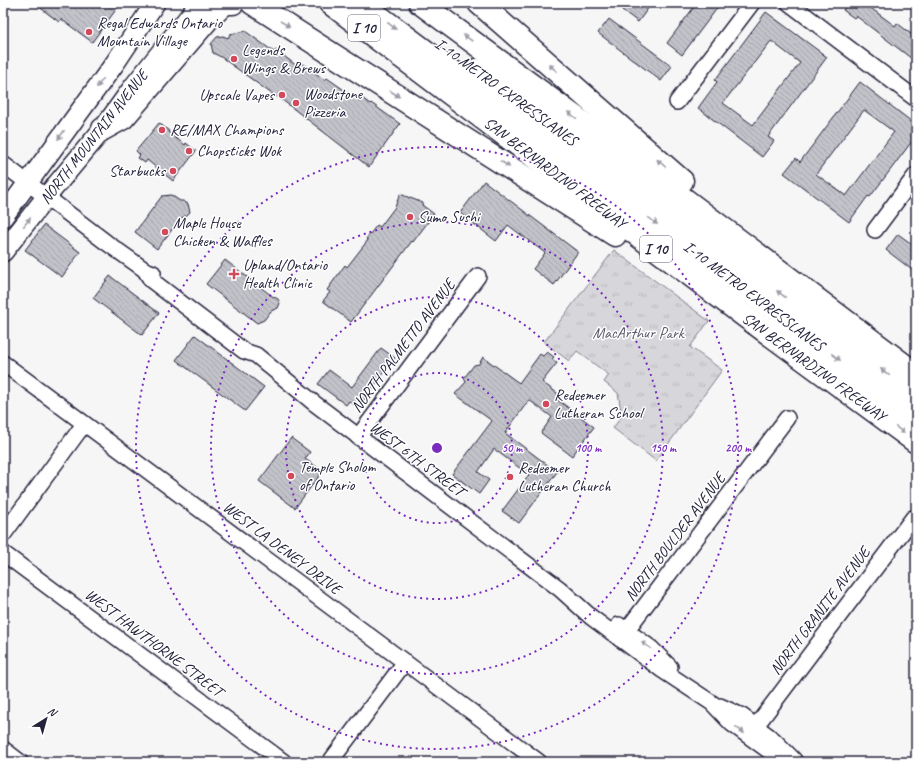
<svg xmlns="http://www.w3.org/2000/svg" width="919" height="765" font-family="Caveat,sans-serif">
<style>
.park{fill:url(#park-tufts);stroke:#7c7c8b}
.building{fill:url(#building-back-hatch);stroke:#22223b;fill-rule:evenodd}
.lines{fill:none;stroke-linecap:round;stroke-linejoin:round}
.minor-casing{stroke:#22223b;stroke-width:18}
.major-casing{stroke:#22223b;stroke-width:22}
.highway-casing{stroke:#22223b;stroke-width:25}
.minor{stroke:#fff;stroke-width:15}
.major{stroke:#fff;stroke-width:19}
.highway{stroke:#fff;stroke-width:22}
.oneway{fill:#9c9ca7}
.ring{fill:none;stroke:#7b2cbf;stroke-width:2;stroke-dasharray:2 4}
.poi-dot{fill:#d1495b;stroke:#fff;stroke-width:1.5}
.labels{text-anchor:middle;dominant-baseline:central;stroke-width:3;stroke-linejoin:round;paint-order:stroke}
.shield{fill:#fff;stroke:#646476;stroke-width:1}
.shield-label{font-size:15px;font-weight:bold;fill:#22223b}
.poi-label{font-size:16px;fill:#22223b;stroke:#fff;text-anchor:start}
.street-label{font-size:16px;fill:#22223b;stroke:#fff}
.park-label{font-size:16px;fill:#58586b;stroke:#fff}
.centre{fill:#7b2cbf;stroke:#fff;stroke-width:2}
.ring-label{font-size:12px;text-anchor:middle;font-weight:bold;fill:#7b2cbf;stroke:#fff;stroke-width:3;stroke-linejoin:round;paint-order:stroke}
</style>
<defs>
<pattern id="park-tufts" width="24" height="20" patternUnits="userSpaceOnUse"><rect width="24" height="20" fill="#d7d7db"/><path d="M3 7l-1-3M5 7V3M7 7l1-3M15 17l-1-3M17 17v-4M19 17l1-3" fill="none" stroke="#b8b8bd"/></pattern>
<pattern id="building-back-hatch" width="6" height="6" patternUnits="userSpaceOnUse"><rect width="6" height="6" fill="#c2c2c9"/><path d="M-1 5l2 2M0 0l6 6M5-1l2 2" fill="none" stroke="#a6a6ae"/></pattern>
</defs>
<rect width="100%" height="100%" fill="#f6f6f7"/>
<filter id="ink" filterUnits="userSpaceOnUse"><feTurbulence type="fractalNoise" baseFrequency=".025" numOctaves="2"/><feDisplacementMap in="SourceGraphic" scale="8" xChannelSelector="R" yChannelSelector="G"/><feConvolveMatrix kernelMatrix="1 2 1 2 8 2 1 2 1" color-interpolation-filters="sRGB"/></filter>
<g filter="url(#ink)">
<polygon class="park" points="614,250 709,321 690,347 722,370 656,461 613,428 622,416 618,393 604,382 609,375 577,351 569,361 544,342"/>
<g class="building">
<polygon points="34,3 121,3 92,42 61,19 59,22"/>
<polygon points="628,3 652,3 638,22 622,10"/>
<polygon points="697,3 721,3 682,55 667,43"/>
<polygon points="848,3 864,3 895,26 897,23 915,37 912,42 916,45 916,62 856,16 854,18 843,10"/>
<path d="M766 12 827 57 768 137 774 141 762 157 698 108 717 82 715 80ZM771 41 800 63 753 125 723 103Z"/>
<polygon points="609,19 672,66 661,81 598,33"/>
<polygon points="245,31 274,52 276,50 297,66 300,62 325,80 327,78 360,101 362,98 370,104 371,103 400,124 369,167 277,96 276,97 221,57 213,53 211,44 217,37 223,36 228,38 230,34"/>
<path d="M860 82 916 125V136L870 197 868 196 849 222 784 173 796 158 800 162ZM864 110 894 132 846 196 816 174Z"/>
<polygon points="159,123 169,131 168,132 185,145 186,143 196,151 173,181 147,160 145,163 138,158 140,155 136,151"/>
<polygon points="484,181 578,252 554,285 533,269 545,253 508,225 496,241 460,213"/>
<polygon points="400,194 423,203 422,205 434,214 413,242 412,241 351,322 323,301 330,292 327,290 345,265 347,267 368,240 366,239 377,225 380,227 395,207"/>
<polygon points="171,195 180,201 183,201 188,204 190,212 186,216 181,218 157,249 135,232 162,196"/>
<polygon points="44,225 80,252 62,277 25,250"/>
<polygon points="898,234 916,247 916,273 886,250"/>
<polygon points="225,260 272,296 278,299 280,303 278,308 271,311 264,320 257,323 206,284"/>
<polygon points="110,276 159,313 142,335 93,298"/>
<polygon points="195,335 264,387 245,411 176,360"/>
<polygon points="381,348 395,358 358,408 349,401 346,405 318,384 329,370 352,387"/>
<polygon points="547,352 554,357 552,359 557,363 542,382 561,396 558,400 594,427 572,456 541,433 552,417 529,400 505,433 557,472 519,523 502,511 529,475 494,449 478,472 489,480 479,494 452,474 492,421 455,394 466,382 464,378 474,365 479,364 483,357 519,383 540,354 543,356"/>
<polygon points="291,438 310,452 305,459 323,471 295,508 259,481"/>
</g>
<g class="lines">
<g class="minor-casing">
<g id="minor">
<polyline points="789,3 916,99"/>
<polyline points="677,102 752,3"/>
<polyline points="3,164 107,243 145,270 153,273"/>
<polyline points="875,230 916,175"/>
<polyline points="145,270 151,280 244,351 256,355 314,403 560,589 591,617 662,670 712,703 732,724 769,751 787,762"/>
<polyline points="3,363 539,762"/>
<polyline points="358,437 478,276"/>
<polyline points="3,535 84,424"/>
<polyline points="3,553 284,762"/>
<polyline points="619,625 651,648 670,667"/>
<polyline points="620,639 787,418"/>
<polyline points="720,706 742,716 774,740 794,760"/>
<polyline points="756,726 913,518"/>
<polyline points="3,749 20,762"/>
<polyline points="330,762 405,662"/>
</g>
</g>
<g class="major-casing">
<g id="major">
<polyline points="3,217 115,63 155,3"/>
<polyline points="3,252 47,196 103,129 134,86 200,3"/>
</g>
</g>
<g class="highway-casing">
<g id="highway">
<polyline points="252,3 615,235"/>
<polyline points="330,3 746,317 916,442"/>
<polyline points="361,3 916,417"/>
<polyline points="420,3 590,128 916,374"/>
<polyline points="479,3 682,181"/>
<polyline points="476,70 680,219 916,395"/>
<polyline points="103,129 123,118 208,19 225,3 233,3"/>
</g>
</g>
<use href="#minor" class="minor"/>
<use href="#major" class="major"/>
<use href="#highway" class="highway"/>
</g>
<defs><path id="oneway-solid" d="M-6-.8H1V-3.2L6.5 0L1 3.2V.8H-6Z"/></defs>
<g class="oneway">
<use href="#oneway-solid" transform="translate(285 24) rotate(32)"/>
<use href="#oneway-solid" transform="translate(392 26) rotate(37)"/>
<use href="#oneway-solid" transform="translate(468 38) rotate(-144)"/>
<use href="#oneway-solid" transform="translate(553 68) rotate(-139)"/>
<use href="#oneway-solid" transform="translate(100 83) rotate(127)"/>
<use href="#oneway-solid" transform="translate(395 94) rotate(33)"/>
<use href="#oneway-solid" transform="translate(572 115) rotate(-144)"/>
<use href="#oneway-solid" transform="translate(61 135) rotate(126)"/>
<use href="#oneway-solid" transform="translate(661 163) rotate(-138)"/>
<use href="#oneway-solid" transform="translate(505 164) rotate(33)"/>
<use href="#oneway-solid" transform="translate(653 221) rotate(37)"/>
<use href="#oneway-solid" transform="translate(27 222) rotate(-52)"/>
<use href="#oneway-solid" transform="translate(781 294) rotate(-143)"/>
<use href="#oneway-solid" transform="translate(836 357) rotate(37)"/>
<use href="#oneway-solid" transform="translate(885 372) rotate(-143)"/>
<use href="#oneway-solid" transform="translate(900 430) rotate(37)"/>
<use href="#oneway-solid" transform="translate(646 645) rotate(-144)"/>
<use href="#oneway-solid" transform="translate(740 730) rotate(37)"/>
</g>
</g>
<g class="ring">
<circle cx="437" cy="448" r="75"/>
<circle cx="437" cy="448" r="151"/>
<circle cx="437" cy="448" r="226"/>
<circle cx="437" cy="448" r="301"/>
</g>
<g class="poi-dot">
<circle cx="89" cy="32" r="4"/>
<circle cx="234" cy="59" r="4"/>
<circle cx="282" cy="95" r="4"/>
<circle cx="296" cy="103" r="4"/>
<circle cx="162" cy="130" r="4"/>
<circle cx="189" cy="151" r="4"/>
<circle cx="173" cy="171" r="4"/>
<circle cx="410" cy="217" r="4"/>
<circle cx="165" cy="232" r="4"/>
<path d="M232 268h4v4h4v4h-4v4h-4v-4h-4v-4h4z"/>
<circle cx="546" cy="404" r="4"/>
<circle cx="291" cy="476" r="4"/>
<circle cx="510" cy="477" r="4"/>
</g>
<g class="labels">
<g class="shield">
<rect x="348" y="15" width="32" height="26" rx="3"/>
<rect x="640" y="236" width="32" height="26" rx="3"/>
</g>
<g class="shield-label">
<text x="364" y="28">I 10</text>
<text x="656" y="249">I 10</text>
</g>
<g class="poi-label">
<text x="97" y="23">Regal Edwards Ontario<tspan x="97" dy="18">Mountain Village</tspan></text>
<text x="242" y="50">Legends<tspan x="242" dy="18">Wings &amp; Brews</tspan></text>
<text x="304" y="94">Woodstone<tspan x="304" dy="18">Pizzeria</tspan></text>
<text x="274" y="95" text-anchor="end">Upscale Vapes</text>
<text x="170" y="130">RE/MAX Champions</text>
<text x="197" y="151">Chopsticks Wok</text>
<text x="165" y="171" text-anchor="end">Starbucks</text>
<text x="418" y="217">Sumo Sushi</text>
<text x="173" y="223">Maple House<tspan x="173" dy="18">Chicken &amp; Waffles</tspan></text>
<text x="243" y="265">Upland/Ontario<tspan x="243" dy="18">Health Clinic</tspan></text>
<text x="554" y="395">Redeemer<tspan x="554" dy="18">Lutheran School</tspan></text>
<text x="299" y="467">Temple Sholom<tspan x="299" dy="18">of Ontario</tspan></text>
<text x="518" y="468">Redeemer<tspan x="518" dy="18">Lutheran Church</tspan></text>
</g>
<g class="street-label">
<text transform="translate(506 92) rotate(36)">I-10 METRO EXPRESSLANES</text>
<text transform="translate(94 137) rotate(-52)">NORTH MOUNTAIN AVENUE</text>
<text transform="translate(555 173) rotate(37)">SAN BERNARDINO FREEWAY</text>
<text transform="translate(754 296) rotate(37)">I-10 METRO EXPRESSLANES</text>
<text transform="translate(403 346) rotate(-53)">NORTH PALMETTO AVENUE</text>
<text transform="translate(814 367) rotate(36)">SAN BERNARDINO FREEWAY</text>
<text transform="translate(417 459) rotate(37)">WEST 6TH STREET</text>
<text transform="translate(675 537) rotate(-53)">NORTH BOULDER AVENUE</text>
<text transform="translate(282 548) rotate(37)">WEST LA DENEY DRIVE</text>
<text transform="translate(820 611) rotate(-53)">NORTH GRANITE AVENUE</text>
<text transform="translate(154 643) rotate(37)">WEST HAWTHORNE STREET</text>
</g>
<g class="park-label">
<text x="638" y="333">MacArthur Park</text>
</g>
</g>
<circle cx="437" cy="448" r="6" class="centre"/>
<g class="ring-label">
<text x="512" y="452">50 m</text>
<text x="588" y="452">100 m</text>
<text x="663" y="452">150 m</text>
<text x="738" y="452">200 m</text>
</g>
<rect width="919" height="765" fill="none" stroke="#fff" stroke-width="16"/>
<rect x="8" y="8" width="903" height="749" fill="none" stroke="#22223b" stroke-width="1.5" filter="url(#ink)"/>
<g transform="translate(46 719) rotate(37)" stroke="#ffffff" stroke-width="3" paint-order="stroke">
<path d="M0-3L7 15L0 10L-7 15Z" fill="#22223b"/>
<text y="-6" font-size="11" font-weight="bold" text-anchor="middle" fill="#22223b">N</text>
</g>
</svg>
